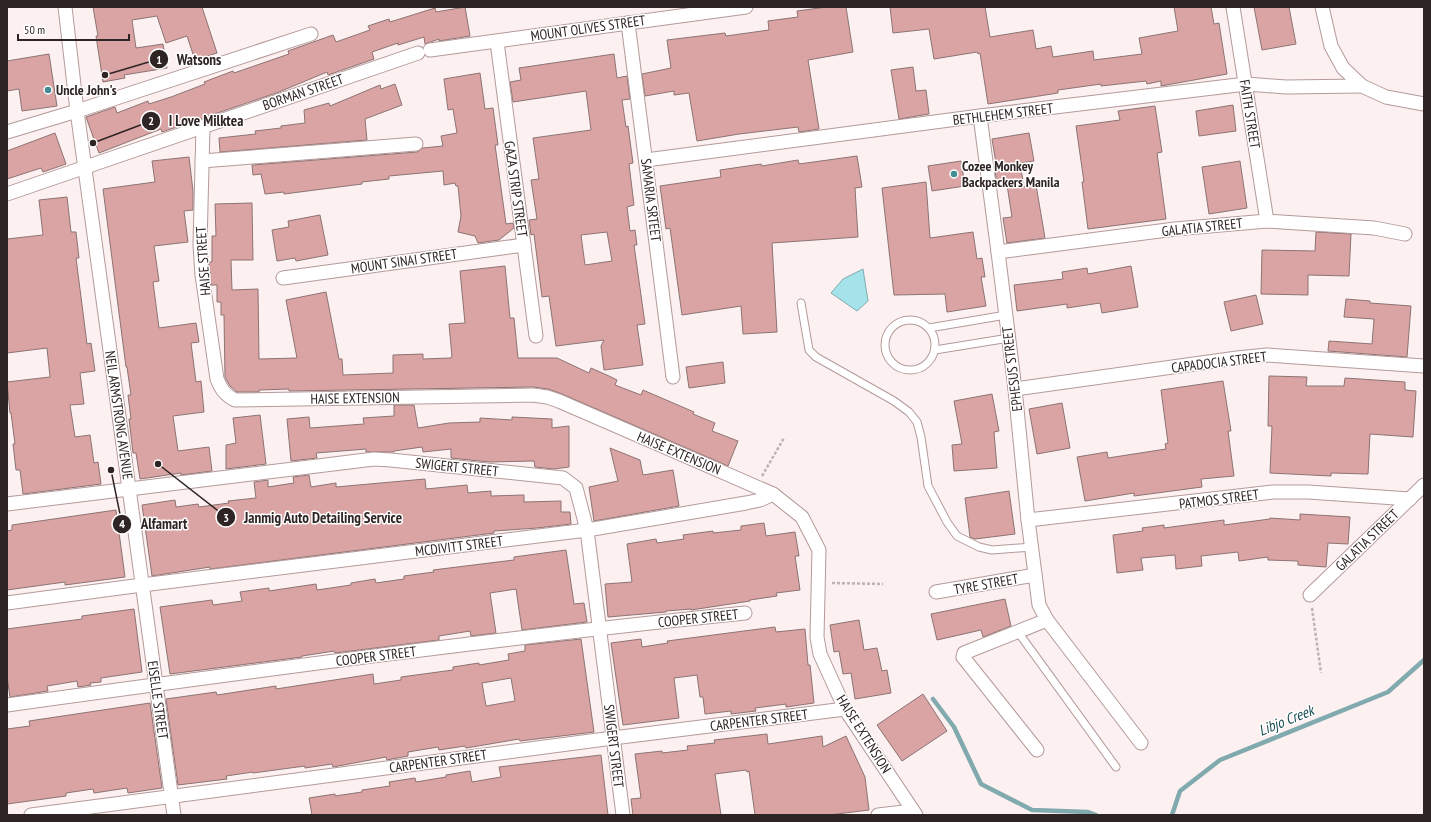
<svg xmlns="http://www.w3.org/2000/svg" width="1431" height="822" font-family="'PT Sans Narrow',sans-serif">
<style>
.water{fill:#a4e3ea;stroke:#81aaaf}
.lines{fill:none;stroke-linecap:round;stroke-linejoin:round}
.stream{stroke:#81aaaf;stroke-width:4.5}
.building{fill:#daa4a4;stroke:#8d7373;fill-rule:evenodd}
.lane-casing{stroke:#b59a9a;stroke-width:9}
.street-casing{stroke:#b59a9a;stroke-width:15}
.path{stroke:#beb3b3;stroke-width:2.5;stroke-dasharray:3 2;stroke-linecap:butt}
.lane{stroke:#fff;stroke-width:7}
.street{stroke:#fff;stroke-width:13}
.poi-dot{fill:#448b93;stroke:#fff;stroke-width:1.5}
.labels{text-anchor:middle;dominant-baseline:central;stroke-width:3;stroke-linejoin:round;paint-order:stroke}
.street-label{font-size:14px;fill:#2f2424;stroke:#fff}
.poi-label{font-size:14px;font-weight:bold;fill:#2f2424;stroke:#fff;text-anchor:start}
.water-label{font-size:15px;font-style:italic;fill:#174d53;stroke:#fff}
.leader{fill:none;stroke:#2f2424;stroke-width:1.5}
.callout-dot{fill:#2f2424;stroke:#fff;stroke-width:1.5}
.mark-label{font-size:12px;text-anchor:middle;font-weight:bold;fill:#fff}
.callout-label{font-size:15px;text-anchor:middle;font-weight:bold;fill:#2f2424;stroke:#fff;stroke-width:3;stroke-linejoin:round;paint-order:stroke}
</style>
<rect width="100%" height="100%" fill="#fcf0f0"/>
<polygon class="water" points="863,269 868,301 857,311 831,293 843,279"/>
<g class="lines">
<g class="stream">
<polyline points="933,699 954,727 981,784 1032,810 1088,812 1096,815"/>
<polyline points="1172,815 1180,791 1220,760 1388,692 1424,660"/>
</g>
</g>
<g class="building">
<polygon points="93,7 202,7 217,53 195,60 187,36 166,43 157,16 132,20 136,48 163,44 167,68 124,75 125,78 103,82 96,36 98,36"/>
<polygon points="465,7 470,36 439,41 439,39 425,44 424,37 398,45 398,43 372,52 374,59 328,75 327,72 279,92 162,132 161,129 99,153 86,117 115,107 117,113 148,101 149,104 171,97 205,84 204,82 233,71 234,73 289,54 288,51 333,35 336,42 370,30 368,26 389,19 390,22 435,8 436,12"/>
<polygon points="827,7 846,7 853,52 808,60 819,129 799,132 798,127 739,134 697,141 689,93 674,95 674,91 645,96 642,74 671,68 667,40 725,33 726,36 769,30 768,21 798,17 797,11"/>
<polygon points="890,7 985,7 990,37 1033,30 1036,49 1051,46 1053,57 1093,51 1094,60 1142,54 1139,38 1178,31 1174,7 1211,7 1214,24 1219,23 1227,74 1161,86 1161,81 1147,84 1146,81 1101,86 1101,84 1058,90 1058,93 988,104 980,53 978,54 977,52 934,59 929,29 893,33"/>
<polygon points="1254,7 1289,7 1296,44 1262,50"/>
<polygon points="49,54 57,106 22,111 19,89 7,91 7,61"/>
<path d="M614 54 617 78 627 76 630 99 622 100 626 127 628 126 633 163 629 164 634 205 627 207 630 231 635 230 637 245H634L645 324 637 325 643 365 604 370 601 346 604 340 556 346 549 296 542 297 534 234 531 235 529 220 537 219 531 180 539 179 533 138 591 130 586 91 513 102 510 82 521 80 519 68ZM607 232 612 261 585 265 581 235Z"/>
<polygon points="913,67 916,91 926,90 929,114 899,119 891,70"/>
<polygon points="480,73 485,109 493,108 498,145 495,145 506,224 513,223 514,228 499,240 478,243 475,236 458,232 461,216 458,186 456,186 455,183 444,185 443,171 389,176 389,179 362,182 362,184 284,194 284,192 265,194 261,174 253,175 252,165 417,152 423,148 443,146 441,136 457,133 453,109 448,110 444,79"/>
<polygon points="395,84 402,105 365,119 367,140 220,152 219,138 256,134 255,131 281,128 281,126 305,123 304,110 329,103 330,106 380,85 381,89"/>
<polygon points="1233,105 1236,131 1199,136 1196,111"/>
<polygon points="1155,106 1162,152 1157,153 1166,219 1088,229 1082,182 1084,182 1076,126 1120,120 1118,111"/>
<polygon points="55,133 66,164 43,172 41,168 7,179 7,151"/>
<polygon points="1029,133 1034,161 1020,163 1024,187 1036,185 1045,238 1007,243 1003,218 1012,217 1007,185 997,187 995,169 997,169 992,139"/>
<polygon points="857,156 862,187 855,188 858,237 772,243 777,332 743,334 741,306 682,315 670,228 666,229 660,186 721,177 720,170 761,164 762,166 798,160 799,164"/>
<polygon points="189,157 193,191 193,210 184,211 188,242 154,246 159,281 153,282 159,328 196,323 199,342 191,343 196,382 201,381 204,412 173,416 178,451 209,447 212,471 181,475 181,473 140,479 136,453 133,453 129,419 131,419 128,395 131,395 127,367 126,367 103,189 155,182 152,161"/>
<polygon points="961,161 965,186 932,191 928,166"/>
<polygon points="1240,161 1247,208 1209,214 1202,167"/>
<polygon points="926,182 930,238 973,232 977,259 982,258 985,277 981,277 986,306 947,312 945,294 894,295 882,188"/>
<polygon points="67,197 71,232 76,232 79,258 76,258 87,344 91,343 95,371 80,373 84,404 70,405 75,437 90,435 94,463 98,462 101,484 23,494 20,470 16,470 13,444 15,444 11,413 10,413 7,382 50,377 47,348 7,353 7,239 43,235 39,200"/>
<polygon points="252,203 253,260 231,260 232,290 258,289 259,359 297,358 286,300 326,292 339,359 342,359 343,375 393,373 393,355 423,354 423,359 450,358 452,357 449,324 465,323 460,271 505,266 510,318 514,318 518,358 557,358 589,373 591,368 609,376 617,380 615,385 641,395 643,390 694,412 693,414 715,423 712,431 738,441 728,466 562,394 548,389 533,387 289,391 289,389 259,390 259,392 237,392 230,386 225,377 224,315 221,315 221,302 217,302 217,285 211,285 209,262 212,262 212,236 216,236 215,204"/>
<polygon points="320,215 328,255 296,261 295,258 277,261 272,230 289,227 288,221"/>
<polygon points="1316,232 1351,234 1349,276 1308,275 1308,295 1261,294 1262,250 1315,251"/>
<polygon points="1131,266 1138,307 1102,313 1100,303 1067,308 1067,304 1017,311 1014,285 1063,279 1062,272 1087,268 1088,274"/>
<polygon points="1256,295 1263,324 1231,331 1224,302"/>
<polygon points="1346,299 1370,301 1370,303 1411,306 1407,357 1328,351 1329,341 1372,344 1374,319 1344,317"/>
<polygon points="723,362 725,383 689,388 686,367"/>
<polygon points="1269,376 1307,377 1306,386 1344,386 1345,378 1405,382 1405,390 1416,391 1413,437 1370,434 1368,474 1331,473 1331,476 1270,473 1272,426 1268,426"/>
<polygon points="1223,381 1231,431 1228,431 1234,476 1201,479 1202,487 1134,496 1134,493 1085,501 1077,457 1107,452 1108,458 1166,449 1165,444 1168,443 1161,390"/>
<polygon points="992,394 999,431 994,432 997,468 954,471 952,445 962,444 954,401"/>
<polygon points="1062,403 1070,448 1037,454 1029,409"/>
<polygon points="394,405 414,405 418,428 449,423 480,422 480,418 512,420 512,417 552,419 552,428 569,426 569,467 554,469 535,467 534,461 489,462 451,458 451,449 423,452 422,447 394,451 394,452 366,452 366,449 316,453 317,458 291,461 287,419 309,417 310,428 364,424 363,418 394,416"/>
<polygon points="260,415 266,464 226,469 226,445 236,443 233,418"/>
<polygon points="610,448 640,460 643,475 673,470 679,506 594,521 589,487 618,481"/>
<polygon points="309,475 311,487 336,483 336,487 425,479 426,489 467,485 468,493 491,491 491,496 524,495 524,502 561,501 561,512 570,512 571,524 537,528 494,531 494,533 210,569 210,567 152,576 142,505 175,500 176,507 198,504 199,507 229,503 228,501 256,498 254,482 268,480 268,487 294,483 293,477"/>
<polygon points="1009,491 1015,534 975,539 970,537 965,498"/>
<polygon points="116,510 125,577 65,585 65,582 7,590 7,531 12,530 12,525"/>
<polygon points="1300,514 1350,517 1348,544 1328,543 1326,567 1298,565 1298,561 1268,560 1268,557 1239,561 1238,552 1201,556 1202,566 1176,569 1175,555 1141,558 1143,570 1117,573 1113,535 1143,531 1142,528 1164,525 1164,528 1224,520 1224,525 1270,519 1270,518 1300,520"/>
<polygon points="764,523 766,536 795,532 799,556 795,556 800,590 776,593 777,596 750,600 750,601 691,610 691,609 666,611 666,612 608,617 605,584 632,582 627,544 656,539 657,543 684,539 683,535 713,531 713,533 741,530 741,526"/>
<polygon points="566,550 574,604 584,603 587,622 522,630 516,589 490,593 496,633 471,636 470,631 439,636 439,640 335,653 334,651 302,656 302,657 170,674 160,607 212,600 213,605 242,601 240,592 269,588 269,591 316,584 317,590 351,585 351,583 375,579 376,583 404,579 404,576 434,572 433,570 514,560 514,557"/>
<polygon points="1005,599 1011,626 983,637 981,630 937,640 931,614"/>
<polygon points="134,609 142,672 101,678 101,682 90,683 91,685 78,687 77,681 47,686 48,691 10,697 7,677 7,629 82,619 82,616"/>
<polygon points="859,620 864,650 877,648 882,671 887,670 891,693 855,699 851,673 843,674 839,651 834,652 830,625"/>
<polygon points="775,627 776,632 805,629 808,665 810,665 814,703 786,707 786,704 755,708 756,711 731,714 731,711 705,714 703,697 700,697 697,675 674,678 679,718 623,725 611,643 641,639 642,647 668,643 667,641"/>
<path d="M581 639 594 732 520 741 519 739 472 747 466 748 465 746 439 750 438 747 408 752V756L387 760 386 757 333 767 332 764 305 768V766L253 773V772L226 776 227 779 178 785 166 699 216 692 217 695 276 686V689L373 674 374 684 401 680V677L453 670V667L479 663V665L509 660 508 654 525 651V645ZM511 678 515 701 486 706 482 683Z"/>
<polygon points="923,694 947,731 902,761 877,725"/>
<polygon points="150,703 162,788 128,793 127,788 94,793 93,789 66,793 66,796 7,804 7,729 30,726 29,721"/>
<polygon points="767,734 768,744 822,736 823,747 846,736 865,777 869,810 829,815 755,815 749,771 747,772 746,770 715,774 721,815 633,815 631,799 641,798 635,754 662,751 662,753 688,750 687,746 715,743 714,740"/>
<polygon points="601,755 608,815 312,815 309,798 335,794 335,796 362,792 362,790 390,786 389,782 415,778 416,782 446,777 446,775 470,771 472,782 501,777 499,767"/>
</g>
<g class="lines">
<g class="lane-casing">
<g id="lane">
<polyline points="801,303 809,350 816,357 894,401 909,412 917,422 921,437 928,486 947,522 957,536 979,547 992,550 1032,547"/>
<circle cx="910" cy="345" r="25"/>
<polyline points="929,328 1006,315"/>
<polyline points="935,350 1009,338"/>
<polyline points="1018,632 1116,767"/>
</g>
</g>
<g class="street-casing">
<g id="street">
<polyline points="65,7 77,111 174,815"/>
<polyline points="1233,7 1267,221"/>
<polyline points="1322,7 1331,46 1343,68 1362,86 1386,97 1424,104"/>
<polyline points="628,23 673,377"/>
<polyline points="497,42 536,336"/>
<polyline points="430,50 746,7"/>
<polyline points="980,116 998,252 1015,389 1028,520 1039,605 1047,620 1141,743"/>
<path d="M203 127 200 245 202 275 217 379C221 389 225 395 235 400L533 395 547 397 559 401 773 494 802 517 819 550 817 637 820 654 845 709 916 815"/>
<polyline points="7,132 77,111 311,34"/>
<polyline points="646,160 980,116 1246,84 1286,87 1362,86"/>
<polyline points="202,161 416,144"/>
<polyline points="7,194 418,53"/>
<polyline points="998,252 1175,229 1267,221 1374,228 1405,234"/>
<polyline points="283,278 524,245"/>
<polyline points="1015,389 1237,358 1267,355 1424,366"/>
<polyline points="7,504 374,459 391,460 563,478 576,488 587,530 623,815"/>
<polyline points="1028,520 1273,492 1308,492 1410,499"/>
<polyline points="936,592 1035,575"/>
<polyline points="1310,595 1424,485"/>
<polyline points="7,603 142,585 587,530 746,503 760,500 773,494"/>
<path d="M7 705C253 671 499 638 745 613"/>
<polyline points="1037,750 963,657 964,653 1047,620"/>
<polyline points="31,815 613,738 845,709"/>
<polyline points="878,815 913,811"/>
</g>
</g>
<g class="path">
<polyline points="762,476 784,438"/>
<polyline points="832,583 883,584"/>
<polyline points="1312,608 1321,673"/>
</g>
<use href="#lane" class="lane"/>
<use href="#street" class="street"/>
</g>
<g class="poi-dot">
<circle cx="48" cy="90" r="4"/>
<circle cx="954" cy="174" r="4"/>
</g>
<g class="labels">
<g class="street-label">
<text transform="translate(588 28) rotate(-8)">MOUNT OLIVES STREET</text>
<text transform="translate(303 92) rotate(-19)">BORMAN STREET</text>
<text transform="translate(1003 114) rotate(-7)">BETHLEHEM STREET</text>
<text transform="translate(1250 114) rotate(81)">FAITH STREET</text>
<text transform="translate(516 189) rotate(82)">GAZA STRIP STREET</text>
<text transform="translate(651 200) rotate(83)">SAMARIA SRTEET</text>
<text transform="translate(1202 227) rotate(-6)">GALATIA STREET</text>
<text transform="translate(203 261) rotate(-94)">HAISE STREET</text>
<text transform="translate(404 261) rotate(-8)">MOUNT SINAI STREET</text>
<text transform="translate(1219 362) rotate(-7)">CAPADOCIA STREET</text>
<text transform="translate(1012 369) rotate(-97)">EPHESUS STREET</text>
<text transform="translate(355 398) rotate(-1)">HAISE EXTENSION</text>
<text transform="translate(119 415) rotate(82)">NEIL ARMSTRONG AVENUE</text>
<text transform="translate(679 453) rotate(23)">HAISE EXTENSION</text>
<text transform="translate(457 467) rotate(6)">SWIGERT STREET</text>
<text transform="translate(1219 499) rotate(-7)">PATMOS STREET</text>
<text transform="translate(1367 540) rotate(-44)">GALATIA STREET</text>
<text transform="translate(459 546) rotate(-7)">MCDIVITT STREET</text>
<text transform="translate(986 584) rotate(-10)">TYRE STREET</text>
<text transform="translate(698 618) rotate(-6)">COOPER STREET</text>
<text transform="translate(376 656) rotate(-7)">COOPER STREET</text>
<text transform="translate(158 700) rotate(82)">EISELLE STREET</text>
<text transform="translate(759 720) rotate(-7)">CARPENTER STREET</text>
<text transform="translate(864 734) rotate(58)">HAISE EXTENSION</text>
<text transform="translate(614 746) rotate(83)">SWIGERT STREET</text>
<text transform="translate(438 761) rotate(-8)">CARPENTER STREET</text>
</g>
<g class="poi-label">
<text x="56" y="90">Uncle John's</text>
<text x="962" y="166">Cozee Monkey<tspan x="962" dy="16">Backpackers Manila</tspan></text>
</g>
<g class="water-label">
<text transform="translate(1286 720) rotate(-22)">Libjo Creek</text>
</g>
</g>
<path class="leader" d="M105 75L159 59M93 143L151 121M158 464L226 517M111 470L122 524"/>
<g class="callout-dot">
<circle cx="105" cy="75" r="4"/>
<circle cx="93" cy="143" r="4"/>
<circle cx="158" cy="464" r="4"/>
<circle cx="111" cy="470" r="4"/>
<circle cx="159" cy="59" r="10"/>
<circle cx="151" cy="121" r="10"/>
<circle cx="226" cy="517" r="10"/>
<circle cx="122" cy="524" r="10"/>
</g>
<g class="mark-label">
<text x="159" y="64">1</text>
<text x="151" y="125">2</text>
<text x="226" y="522">3</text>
<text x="122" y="528">4</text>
</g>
<g class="callout-label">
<text x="199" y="65">Watsons</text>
<text x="206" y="126">I Love Milktea</text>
<text x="323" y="523">Janmig Auto Detailing Service</text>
<text x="164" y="529">Alfamart</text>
</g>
<rect width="1431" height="822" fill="none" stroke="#2f2424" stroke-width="16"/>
<path d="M18 34v6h111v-6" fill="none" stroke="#2f2424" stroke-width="2"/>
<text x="24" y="34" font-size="12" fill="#2f2424" stroke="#ffffff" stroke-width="3" paint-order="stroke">50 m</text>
</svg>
